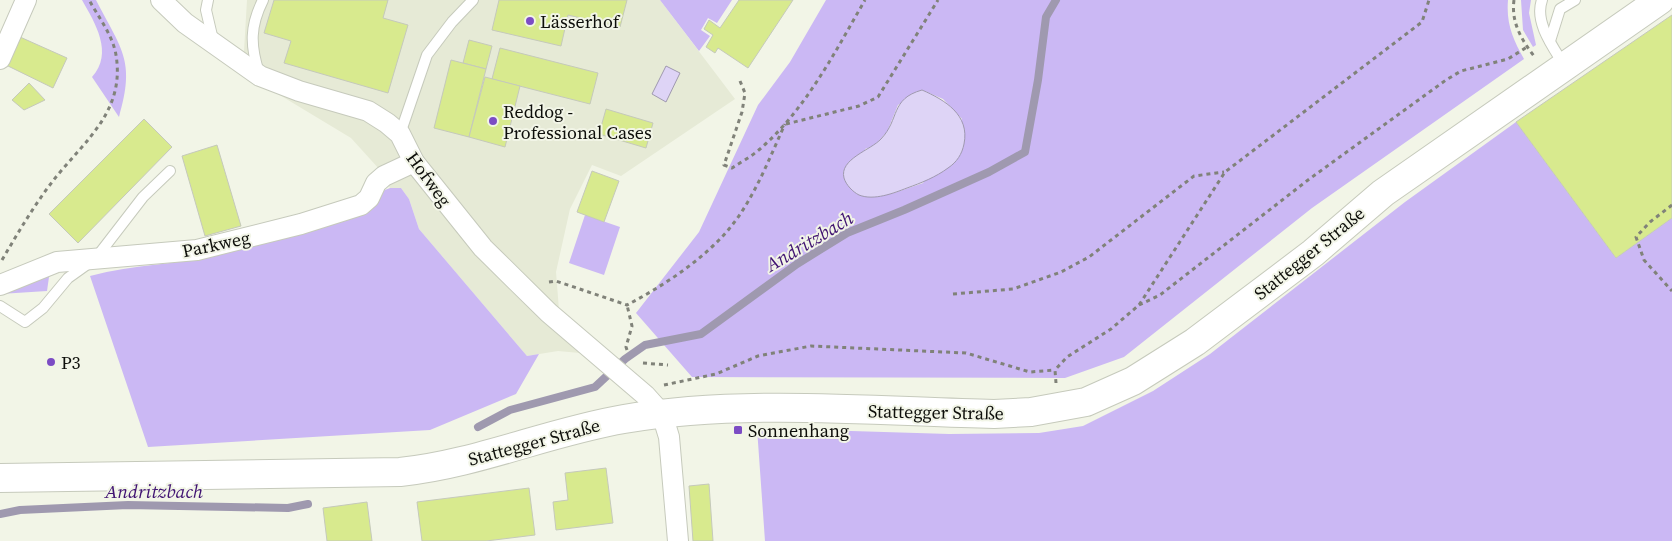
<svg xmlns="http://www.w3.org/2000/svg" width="1672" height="541" font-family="'Source Serif 4',serif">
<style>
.built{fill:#e6ead6}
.green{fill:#cbb8f4;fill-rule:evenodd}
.water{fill:#ded4f6;stroke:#9f99af}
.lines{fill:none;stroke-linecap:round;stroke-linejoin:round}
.stream{stroke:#9f99af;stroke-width:8}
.building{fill:#d8ea8e;stroke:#c5c9bb}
.service-casing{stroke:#c6cabc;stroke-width:12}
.minor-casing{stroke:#c6cabc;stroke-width:22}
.secondary-casing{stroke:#c6cabc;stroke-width:30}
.path{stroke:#808279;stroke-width:3;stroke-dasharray:4 4;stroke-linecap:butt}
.service{stroke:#fff;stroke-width:10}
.minor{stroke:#fff;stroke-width:20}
.secondary{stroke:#fff;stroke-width:28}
.poi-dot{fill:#7c4cc4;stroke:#f2f5e7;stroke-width:2}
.labels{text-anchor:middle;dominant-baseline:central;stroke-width:4;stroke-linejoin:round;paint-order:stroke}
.poi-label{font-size:18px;fill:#0d0e0a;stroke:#f2f5e7;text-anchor:start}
.street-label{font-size:18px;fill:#0d0e0a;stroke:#f2f5e7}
.water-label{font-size:19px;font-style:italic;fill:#401372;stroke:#f2f5e7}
</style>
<rect width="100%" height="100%" fill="#f2f5e7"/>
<polygon class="built" points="247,0 660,0 735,99 621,176 592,165 570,209 556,272 559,310 599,342 580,353 558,351 527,356 419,229 409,199 401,188 390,188 380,170 351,138 235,68 244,51"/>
<g class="green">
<path d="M82 0H96C121 49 136 60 119 117L92 77C114 53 95 23 82 0Z"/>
<polygon points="660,0 732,0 717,23 708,18 701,30 710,36 699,51"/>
<path d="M826 0H1508C1506 24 1513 39 1524 59L1312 208 1124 357 1065 378 692 377 636 313 699 232 758 105 790 62ZM922 90 943 99 962 119 923 183 894 193 875 196 865 149 874 146 887 132 898 105Z"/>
<polygon points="1521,0 1531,0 1529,13 1536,45 1533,47 1523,30"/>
<polygon points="1516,122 1616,258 1672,218 1672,541 765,541 757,428 949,434 1039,433 1083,426 1153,391 1210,354 1405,202"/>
<path d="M390 188H401L409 199 419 229 527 356 539 354 516 394 430 430 148 447 90 276C141 262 195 265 245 248 294 231 341 207 390 188Z"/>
<polygon points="585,215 620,227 604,275 569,263"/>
<polygon points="50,270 47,291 0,294"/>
</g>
<g class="water">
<polygon points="666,66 680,73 666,102 652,94"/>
<path d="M922 90C945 100 970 115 964 144 962 154 957 162 948 168 936 177 921 183 907 188 894 193 874 201 859 195 853 192 846 185 844 178 839 159 871 150 881 139 900 119 890 99 922 90Z"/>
</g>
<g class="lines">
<g class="stream">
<polyline points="478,427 510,410 595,387 625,359 645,345 701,334 797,264 847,233 904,210 989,172 1025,152 1038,80 1046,17 1056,0"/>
<polyline points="0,514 20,510 128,505 288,508 308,504"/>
</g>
</g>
<g class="building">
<polygon points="274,0 388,0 383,18 408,25 388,93 284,63 291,41 264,33"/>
<polygon points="499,0 627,0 620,27 568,15 561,46 492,30"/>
<polygon points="739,0 793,0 748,68 718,48 715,53 706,47 713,35 704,29 709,20 720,28"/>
<polygon points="1672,15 1672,218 1616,258 1516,122"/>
<polygon points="20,37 67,58 53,88 6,65"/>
<polygon points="469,40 492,46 486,69 463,63"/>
<polygon points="500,48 598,73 590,104 492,79"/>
<polygon points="451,60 486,69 469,137 434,128"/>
<polygon points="485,77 520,86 505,147 469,137"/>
<polygon points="29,83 45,100 24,110 12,100"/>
<polygon points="606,109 653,123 646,148 599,134"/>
<polygon points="144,119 172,147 78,243 49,214"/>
<polygon points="217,145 241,226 205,236 182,156"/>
<polygon points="592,171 619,181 604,222 577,212"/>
<polygon points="606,468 613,523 556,530 553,502 568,500 565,473"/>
<polygon points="709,484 713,541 693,541 689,486"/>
<polygon points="529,488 535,535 486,541 422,541 417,502"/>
<polygon points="367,502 372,541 327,541 323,508"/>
</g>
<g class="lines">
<g class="service-casing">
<g id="service">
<polyline points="208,0 206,10 213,40"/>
<path d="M1542 0C1534 22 1553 47 1564 65"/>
<polyline points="1550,41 1560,9 1575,0"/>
<path d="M259 73C250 45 250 26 263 0"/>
<polyline points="400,134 427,55 452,22 473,0"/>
<polyline points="0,306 25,322 43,308 68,278 96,258 143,197 170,171"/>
</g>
</g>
<g class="minor-casing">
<g id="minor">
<polyline points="161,0 185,23 260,76 299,91 368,111 387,123 400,134 414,162 483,248 549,313 645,395 662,414 669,437 678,541"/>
<polyline points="0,59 26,0"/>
<polyline points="0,285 57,262 197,250 301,224 361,205 369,198 376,183 384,176 414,162"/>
</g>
</g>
<g class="secondary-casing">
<path id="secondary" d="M0 478 400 472C477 464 548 432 624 419 743 399 874 411 994 414L1031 412 1086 402 1133 381 1195 342 1313 253 1383 193 1660 0"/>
</g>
<g class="path">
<path d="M1514 0C1511 22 1521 39 1534 56"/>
<path d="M740 81 745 93 742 112 724 165 732 168C741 162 752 156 760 149 806 109 835 52 865 0"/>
<polyline points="786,124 859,106 878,97 938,0"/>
<polyline points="1672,205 1650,222 1636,237 1644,260 1672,291"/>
<path d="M2 260C19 231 36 202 56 177 87 139 125 110 116 55 113 36 98 16 89 0"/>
<path d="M549 282 556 281 627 305C663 286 703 260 729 229 754 199 769 159 785 124"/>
<polyline points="953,294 1013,289 1061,272 1089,257 1194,176 1224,172"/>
<polyline points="1139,305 1160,295 1308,180 1446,80 1461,71 1508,59 1527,47"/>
<polyline points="627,350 626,347 632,326 627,305"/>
<polyline points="643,363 668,365"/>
<polyline points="1056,383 1055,370 1067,357 1111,329 1139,305 1225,172 1422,22 1429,0"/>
<polyline points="664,385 716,374 758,356 811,346 966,353 1030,372 1055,370"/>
</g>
<use href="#service" class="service"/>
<use href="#minor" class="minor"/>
<use href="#secondary" class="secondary"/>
</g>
<g class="poi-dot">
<circle cx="530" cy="21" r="5"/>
<circle cx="493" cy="121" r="5"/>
<circle cx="51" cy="362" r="5"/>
<rect x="733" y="425" width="10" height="10" rx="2.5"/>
</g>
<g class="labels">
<g class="poi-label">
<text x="540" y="21">Lässerhof</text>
<text x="503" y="111">Reddog -<tspan x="503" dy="21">Professional Cases</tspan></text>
<text x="61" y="362">P3</text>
<text x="748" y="430">Sonnenhang</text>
</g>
<g class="street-label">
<text transform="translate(429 179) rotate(54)">Hofweg</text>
<text transform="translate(216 244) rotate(-12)">Parkweg</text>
<text transform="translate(1309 253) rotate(-39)">Stattegger Straße</text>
<text transform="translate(936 412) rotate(1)">Stattegger Straße</text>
<text transform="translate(534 442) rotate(-15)">Stattegger Straße</text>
</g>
<g class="water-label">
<text transform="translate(809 241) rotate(-31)">Andritzbach</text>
<text x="154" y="491">Andritzbach</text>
</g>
</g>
</svg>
